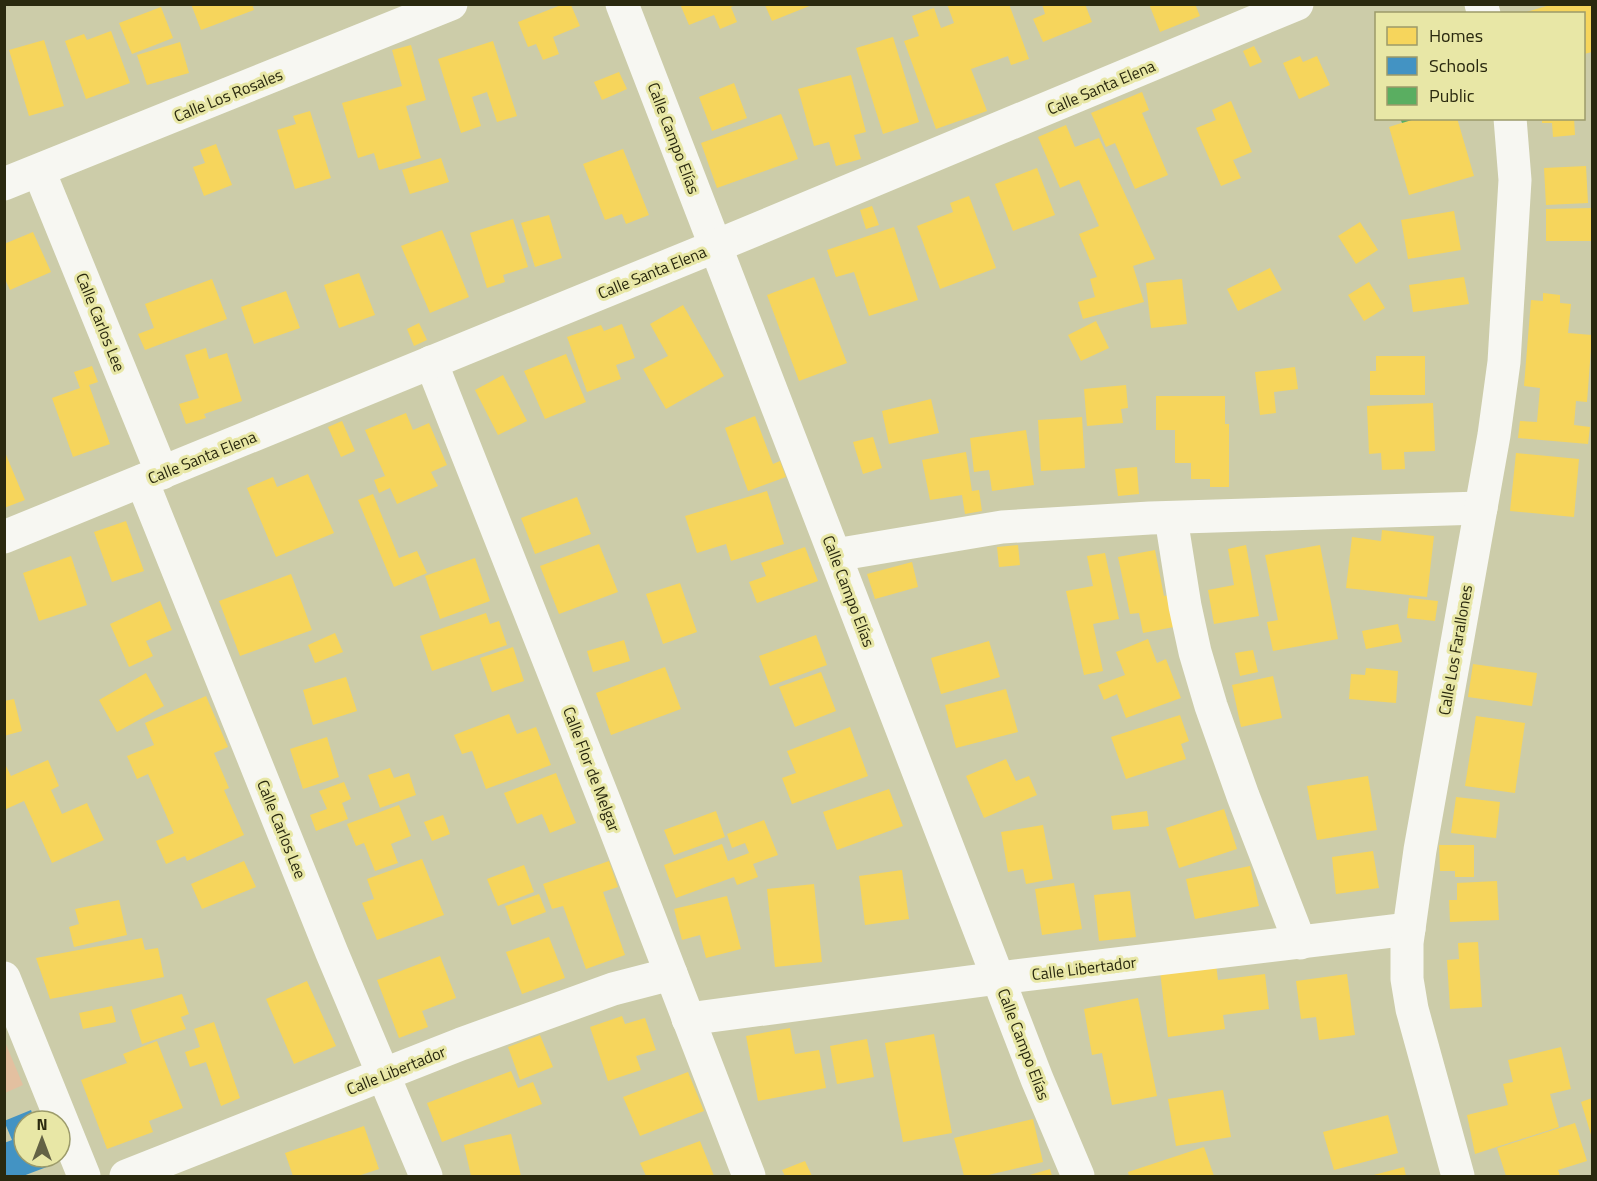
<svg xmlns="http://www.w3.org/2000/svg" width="1597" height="1181" font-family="'Titillium Web',sans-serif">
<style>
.green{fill:#e3c0a0}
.homes{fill:#f6d55c}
.schools{fill:#4393c3}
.public{fill:#5aae61}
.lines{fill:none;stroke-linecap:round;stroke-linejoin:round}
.minor{stroke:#f7f7f2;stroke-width:33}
.labels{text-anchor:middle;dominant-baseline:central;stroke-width:6;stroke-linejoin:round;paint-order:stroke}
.street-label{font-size:16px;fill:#2a290f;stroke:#e8e7a6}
</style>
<rect width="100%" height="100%" fill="#cccca9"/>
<polygon class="green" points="5,1042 23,1085 5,1093 4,1093"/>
<g class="homes">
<polygon points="191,4 252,4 254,10 201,30"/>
<polygon points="680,4 738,4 731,7 737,22 720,29 714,15 689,25"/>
<polygon points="947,4 1009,4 1029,59 1011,65 1008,56 971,69 987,111 936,129 904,41 919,36 912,16 934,8 941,28 954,23"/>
<polygon points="1042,4 1085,4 1092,22 1043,42 1033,19 1045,14"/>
<polygon points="1149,4 1195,4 1200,16 1160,32"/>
<polygon points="1553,4 1592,4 1592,52 1584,54 1584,14 1520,14"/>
<polygon points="561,5 571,5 580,26 553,37 559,54 543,60 536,44 528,47 518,22"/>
<polygon points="765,5 812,5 772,21"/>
<polygon points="161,7 173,38 132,54 119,23"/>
<polygon points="111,31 130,83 86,99 65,41 84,34 87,40"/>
<polygon points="893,37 919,122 883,134 856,48"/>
<polygon points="44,40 64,106 29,116 9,50"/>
<polygon points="493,41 517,116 497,122 487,92 472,97 481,126 461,133 438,59"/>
<polygon points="180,42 189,73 147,85 137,55"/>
<polygon points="411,45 426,100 406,106 421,158 379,170 374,153 358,158 342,103 402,86 392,50"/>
<polygon points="1254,46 1262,62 1250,67 1243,51"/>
<polygon points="1300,56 1303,62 1317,56 1330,85 1299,99 1283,63"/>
<polygon points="619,72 627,89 602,100 594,82"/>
<polygon points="851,75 866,132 854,135 861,159 836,166 829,142 814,146 798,89"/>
<polygon points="734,83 747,118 712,131 699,97"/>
<polygon points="1142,92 1149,110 1142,113 1168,175 1135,189 1115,143 1106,147 1091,113"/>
<polygon points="1231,101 1252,152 1233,160 1241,178 1221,186 1196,128 1216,120 1212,110"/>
<polygon points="310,111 331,178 295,189 277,130 296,124 293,116"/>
<polygon points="781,114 798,159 717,188 701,143"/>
<polygon points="1417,118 1457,118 1474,176 1409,195 1389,127"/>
<polygon points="1542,118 1574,118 1575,135 1553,137 1552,123 1542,123"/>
<polygon points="1066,125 1075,147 1099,138 1155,259 1133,266 1144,302 1083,319 1078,302 1095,297 1090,279 1097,277 1079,234 1099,226 1079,180 1060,188 1038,137"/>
<polygon points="216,144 232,185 204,196 193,167 205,163 200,150"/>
<polygon points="623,149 649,215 626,224 622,214 605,220 583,164"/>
<polygon points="441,158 449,182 410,194 402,170"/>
<polygon points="1586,166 1588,203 1546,205 1544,168"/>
<polygon points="1037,168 1055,215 1013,231 995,184"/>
<polygon points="969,196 996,268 940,289 917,226 953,212 950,203"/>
<polygon points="872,206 879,225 866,229 860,210"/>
<polygon points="1592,208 1592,241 1546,241 1546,209"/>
<polygon points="1454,211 1461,250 1408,259 1401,220"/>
<polygon points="549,215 562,258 535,267 521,223"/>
<polygon points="513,219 528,267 503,275 505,282 487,288 470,233"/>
<polygon points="1360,222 1378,250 1356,264 1338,236"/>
<polygon points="894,227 918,300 869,316 854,272 836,277 827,250"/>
<polygon points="442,230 469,297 430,313 401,246"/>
<polygon points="33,232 51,272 10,290 4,277 4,244"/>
<polygon points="1270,268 1282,290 1238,311 1227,289"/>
<polygon points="359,273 375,315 339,328 324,285"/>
<polygon points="814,277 847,363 799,381 767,295"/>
<polygon points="1464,277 1469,304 1413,312 1409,285"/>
<polygon points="212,279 227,319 145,350 138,334 154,328 145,304"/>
<polygon points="1182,279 1187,324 1151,328 1146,283"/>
<polygon points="1369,282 1385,308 1364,321 1348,295"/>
<polygon points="286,291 300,328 254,344 241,307"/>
<polygon points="1543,293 1560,295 1560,303 1571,304 1568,333 1592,335 1587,402 1576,401 1574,425 1590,427 1588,444 1518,438 1520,421 1537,422 1540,388 1524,386 1531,300 1543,301"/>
<polygon points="683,305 724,376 666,409 643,369 668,356 650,324"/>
<polygon points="1096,321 1109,348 1081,361 1068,335"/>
<polygon points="419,323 427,340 414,346 407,329"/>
<polygon points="622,324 635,358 616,365 621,379 587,392 567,337 601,325 604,331"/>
<polygon points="206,348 209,359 227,353 242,401 204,414 206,418 186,424 179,404 199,398 185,355"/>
<polygon points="566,354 586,402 545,419 524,371"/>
<polygon points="1376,356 1425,356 1425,395 1370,395 1370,371 1376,371"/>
<polygon points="92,366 98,382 89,385 110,444 73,457 52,398 80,388 74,372"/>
<polygon points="1295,367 1298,389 1274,392 1276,413 1260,415 1255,372"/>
<polygon points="503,375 527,421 498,435 475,390"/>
<polygon points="1126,385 1128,408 1121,409 1123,423 1087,426 1084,389"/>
<polygon points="1156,396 1225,396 1225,424 1229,424 1229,487 1210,487 1210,479 1191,479 1191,463 1175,463 1175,430 1156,430"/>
<polygon points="931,399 939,433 889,444 882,411"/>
<polygon points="1433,403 1435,451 1404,452 1405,469 1382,470 1381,453 1369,454 1367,406"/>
<polygon points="406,413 413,430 429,423 447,465 431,472 438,486 397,504 390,488 379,493 374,480 385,476 365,430"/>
<polygon points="755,416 773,464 780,461 786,477 748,491 725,428"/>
<polygon points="1082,417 1085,468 1041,471 1038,420"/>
<polygon points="342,421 355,451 341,457 328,427"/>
<polygon points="1026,430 1034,485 992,491 989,470 974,472 970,438"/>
<polygon points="873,437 882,468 863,474 853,442"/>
<polygon points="4,450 25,500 4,508"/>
<polygon points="966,452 972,491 979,490 982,511 965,514 962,495 930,500 922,460"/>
<polygon points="1516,453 1579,459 1574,517 1510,511"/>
<polygon points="1137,467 1139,494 1118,496 1115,469"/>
<polygon points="308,474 334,533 276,557 247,488 273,477 277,487"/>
<polygon points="767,491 784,544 731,561 726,544 697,553 685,516"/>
<polygon points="373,494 399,558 417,551 427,573 394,587 358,500"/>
<polygon points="577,497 591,534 535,554 521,518"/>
<polygon points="126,521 144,571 112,582 94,532"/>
<polygon points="1382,530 1434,536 1427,597 1346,588 1352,537 1381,541"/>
<polygon points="599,544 618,592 559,614 540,566"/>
<polygon points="1018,545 1020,565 999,567 997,547"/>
<polygon points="1246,545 1259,616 1214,624 1208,590 1234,585 1228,549"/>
<polygon points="1320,545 1338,639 1273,651 1267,622 1278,620 1265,555"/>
<polygon points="805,547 818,581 757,603 749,582 766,576 761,563"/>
<polygon points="1155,550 1164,596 1173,594 1179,626 1143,633 1139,613 1130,614 1118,557"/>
<polygon points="1105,553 1119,619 1093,624 1103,671 1084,675 1066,591 1093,586 1087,556"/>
<polygon points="71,556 87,605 39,621 23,573"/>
<polygon points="475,558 490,601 440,619 425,576"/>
<polygon points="912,562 918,587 875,599 867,574"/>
<polygon points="291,574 312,630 240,656 219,601"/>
<polygon points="680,583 697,632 663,644 646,594"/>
<polygon points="1409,598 1438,601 1435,621 1407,618"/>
<polygon points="160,601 172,630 146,641 153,656 129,667 110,624"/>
<polygon points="486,613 490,624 499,621 507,645 432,671 420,636"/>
<polygon points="1398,624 1402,642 1366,649 1362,631"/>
<polygon points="335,633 343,652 315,663 308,645"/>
<polygon points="816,635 827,665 770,686 759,656"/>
<polygon points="1148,639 1157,663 1166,659 1181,698 1126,718 1117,694 1104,700 1098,685 1125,675 1116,652"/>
<polygon points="624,640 630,661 593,672 587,651"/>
<polygon points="989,641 1000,677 941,694 931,658"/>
<polygon points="513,647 524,681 492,692 480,658"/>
<polygon points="1253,650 1258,672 1240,676 1235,653"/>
<polygon points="1473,664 1537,673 1532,706 1468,697"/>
<polygon points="665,667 681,709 611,735 596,693"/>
<polygon points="1366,668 1398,671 1396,703 1349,699 1351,674 1365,675"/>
<polygon points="821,672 836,711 795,727 779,687"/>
<polygon points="146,673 164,706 117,732 99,700"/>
<polygon points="1273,676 1282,718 1241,727 1232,685"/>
<polygon points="346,677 357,711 313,725 303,690"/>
<polygon points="1006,689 1018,732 956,748 945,705"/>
<polygon points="206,696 228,747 214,753 229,788 224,790 244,835 187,861 185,856 166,864 156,841 174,833 148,774 137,779 127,756 154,745 145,723"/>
<polygon points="14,699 22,731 4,736 4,701"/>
<polygon points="509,714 517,734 536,727 551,765 486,789 472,751 462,754 454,735"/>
<polygon points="1180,715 1189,741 1181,744 1186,759 1126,779 1111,737"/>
<polygon points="1476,716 1525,723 1515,793 1465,786"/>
<polygon points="850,727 868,776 792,804 782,778 796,773 787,751"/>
<polygon points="327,737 339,777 303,789 290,749"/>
<polygon points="1006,759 1016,781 1029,776 1037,795 984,818 966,776"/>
<polygon points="48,760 59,786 51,790 62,814 87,803 104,840 52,863 24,801 4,810 4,762 11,776"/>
<polygon points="390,768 394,778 409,773 416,795 380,808 368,775"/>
<polygon points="556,773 576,823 550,833 542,814 517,824 504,793"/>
<polygon points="1368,776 1377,830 1317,840 1307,786"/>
<polygon points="344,782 351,799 342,803 348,819 316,831 310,815 327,809 319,791"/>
<polygon points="889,789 903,826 837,850 823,812"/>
<polygon points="1456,797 1500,802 1496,838 1451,833"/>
<polygon points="399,805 411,836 391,844 398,863 375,871 364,843 356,846 347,824"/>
<polygon points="1224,809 1237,849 1179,868 1166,828"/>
<polygon points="716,811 725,837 674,855 664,830"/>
<polygon points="1147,811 1149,826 1113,830 1111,816"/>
<polygon points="443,815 450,834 432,841 424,822"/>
<polygon points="764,820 778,855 753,864 758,877 737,885 734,877 676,898 664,865 722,844 728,861 749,853 745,843 732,848 727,834"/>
<polygon points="1043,825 1053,879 1026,884 1023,869 1008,872 1001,832"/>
<polygon points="1439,845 1474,845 1474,877 1455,877 1455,871 1440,871"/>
<polygon points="1373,851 1379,888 1336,894 1332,857"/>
<polygon points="422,859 444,915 377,940 362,903 374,899 367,879"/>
<polygon points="244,861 256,887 202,909 191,884"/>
<polygon points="609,861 618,887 603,892 625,955 586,969 563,906 552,909 543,884"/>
<polygon points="524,865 534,892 498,906 487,879"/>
<polygon points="1250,866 1259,906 1195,919 1186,879"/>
<polygon points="902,870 909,919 865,925 859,876"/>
<polygon points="1497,881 1499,920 1450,922 1449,900 1457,900 1457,883"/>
<polygon points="1074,883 1082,929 1042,935 1035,889"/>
<polygon points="814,884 822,962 775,967 767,889"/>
<polygon points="1130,891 1136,937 1099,941 1094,895"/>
<polygon points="539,894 546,912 512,925 505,906"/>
<polygon points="727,896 741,949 706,958 700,935 682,940 674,909"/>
<polygon points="119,900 127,935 74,947 69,927 79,924 75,909"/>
<polygon points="549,937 565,978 522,994 506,952"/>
<polygon points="142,938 145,950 158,948 164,977 50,999 36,958"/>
<polygon points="1478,942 1482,1007 1450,1009 1447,960 1459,959 1458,943"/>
<polygon points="440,956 456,998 422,1011 428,1027 399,1038 377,980"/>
<polygon points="1216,964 1218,980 1265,974 1269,1009 1223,1015 1225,1029 1168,1037 1160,972"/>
<polygon points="1347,974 1355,1035 1319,1040 1316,1017 1301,1019 1296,981"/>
<polygon points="307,981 336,1046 294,1064 266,999"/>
<polygon points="182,994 189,1014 181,1017 186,1029 142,1044 131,1010"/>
<polygon points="1138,998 1157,1096 1112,1105 1102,1053 1092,1055 1084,1009"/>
<polygon points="112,1006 116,1022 83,1029 79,1013"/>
<polygon points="622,1016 625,1024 645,1018 656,1050 636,1056 641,1070 608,1081 590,1027"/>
<polygon points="214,1022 240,1098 221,1106 206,1062 190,1067 185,1052 200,1047 194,1029"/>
<polygon points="790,1028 795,1054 819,1050 826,1088 758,1101 746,1036"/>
<polygon points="934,1034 952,1133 903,1142 885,1043"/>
<polygon points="540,1035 553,1067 520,1080 508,1047"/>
<polygon points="867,1039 874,1077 837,1084 830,1046"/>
<polygon points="157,1041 183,1108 149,1121 153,1132 107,1149 81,1080 127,1063 123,1054"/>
<polygon points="1561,1047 1571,1089 1550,1094 1559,1127 1475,1154 1467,1115 1508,1105 1503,1084 1513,1082 1508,1060"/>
<polygon points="511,1071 518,1088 533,1082 542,1104 442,1142 427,1103"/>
<polygon points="688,1072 704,1111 640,1136 623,1097"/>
<polygon points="1223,1090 1231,1137 1176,1146 1168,1099"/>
<polygon points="1592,1098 1592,1138 1581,1102"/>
<polygon points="1388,1115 1398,1153 1334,1170 1323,1132"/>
<polygon points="1033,1119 1043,1162 984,1176 964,1176 954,1138"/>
<polygon points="1575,1123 1587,1161 1558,1170 1560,1176 1506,1176 1497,1148"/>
<polygon points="364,1126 379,1169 358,1176 293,1176 285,1153"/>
<polygon points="511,1134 521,1176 471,1176 464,1145"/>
<polygon points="700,1141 714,1176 646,1176 640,1163"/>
<polygon points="1204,1147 1214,1176 1129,1176 1128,1172"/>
<polygon points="805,1161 812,1176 785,1176 782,1170"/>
<polygon points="1404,1167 1406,1176 1370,1176"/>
<polygon points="1050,1169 1052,1176 1026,1176"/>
</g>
<polygon class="schools" points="31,1110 35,1121 24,1121 24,1157 49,1157 52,1165 23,1176 4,1176 4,1143 12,1140 4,1121"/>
<polygon class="public" points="1400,118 1414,118 1415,119 1402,123"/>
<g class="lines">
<g class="minor">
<polyline points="622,4 1037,1079 1078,1176"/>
<polyline points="1481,4 1484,14"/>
<polyline points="39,171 162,473"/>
<polyline points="4,184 451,4"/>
<polyline points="431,362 606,805 749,1176"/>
<polyline points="142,481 332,953 426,1176"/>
<polyline points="1171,518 1185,606 1195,652 1211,706 1243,796 1300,943"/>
<polyline points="4,537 716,246 1297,4"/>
<polyline points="835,555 1002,527 1150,518 1481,508"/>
<polyline points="4,978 84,1176"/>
<polyline points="688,1019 999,978 1409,929"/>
<polyline points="126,1176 461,1044 613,989 671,974"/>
<polyline points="1458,1176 1412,1009 1407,979 1407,943 1420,850 1494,435 1504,362 1515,180 1510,118"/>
</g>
</g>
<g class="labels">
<g class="street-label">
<text transform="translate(1101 87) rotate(-23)">Calle Santa Elena</text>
<text transform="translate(228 95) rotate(-22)">Calle Los Rosales</text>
<text transform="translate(674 138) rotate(69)">Calle Campo Elías</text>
<text transform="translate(652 272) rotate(-22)">Calle Santa Elena</text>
<text transform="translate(101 322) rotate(68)">Calle Carlos Lee</text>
<text transform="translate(202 457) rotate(-22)">Calle Santa Elena</text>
<text transform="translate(849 591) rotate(69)">Calle Campo Elías</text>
<text transform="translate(1455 650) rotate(-80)">Calle Los Farallones</text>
<text transform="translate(592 769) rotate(69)">Calle Flor de Melgar</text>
<text transform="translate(282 829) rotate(68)">Calle Carlos Lee</text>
<text transform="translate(1084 968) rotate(-7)">Calle Libertador</text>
<text transform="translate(1024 1044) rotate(69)">Calle Campo Elías</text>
<text transform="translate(396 1070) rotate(-22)">Calle Libertador</text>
</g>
</g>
<rect width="1597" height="1181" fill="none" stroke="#2a290f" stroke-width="12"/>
<rect x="1375" y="12" width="210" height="108" fill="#e8e7a6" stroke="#9c9b6a" stroke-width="1.5"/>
<rect x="1387" y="27" width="30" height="18" fill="#f6d55c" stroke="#9c9b6a" stroke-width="1.5"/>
<text x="1429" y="42" font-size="18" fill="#2a290f">Homes</text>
<rect x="1387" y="57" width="30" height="18" fill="#4393c3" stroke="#9c9b6a" stroke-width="1.5"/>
<text x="1429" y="72" font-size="18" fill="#2a290f">Schools</text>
<rect x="1387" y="87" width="30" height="18" fill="#5aae61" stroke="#9c9b6a" stroke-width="1.5"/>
<text x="1429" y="102" font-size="18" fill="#2a290f">Public</text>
<g transform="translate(42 1139)"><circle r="28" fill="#e8e7a6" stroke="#9c9b6a" stroke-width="1.5"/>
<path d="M0-4.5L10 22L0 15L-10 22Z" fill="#636245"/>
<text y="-9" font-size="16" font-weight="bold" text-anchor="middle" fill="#2a290f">N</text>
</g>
</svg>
